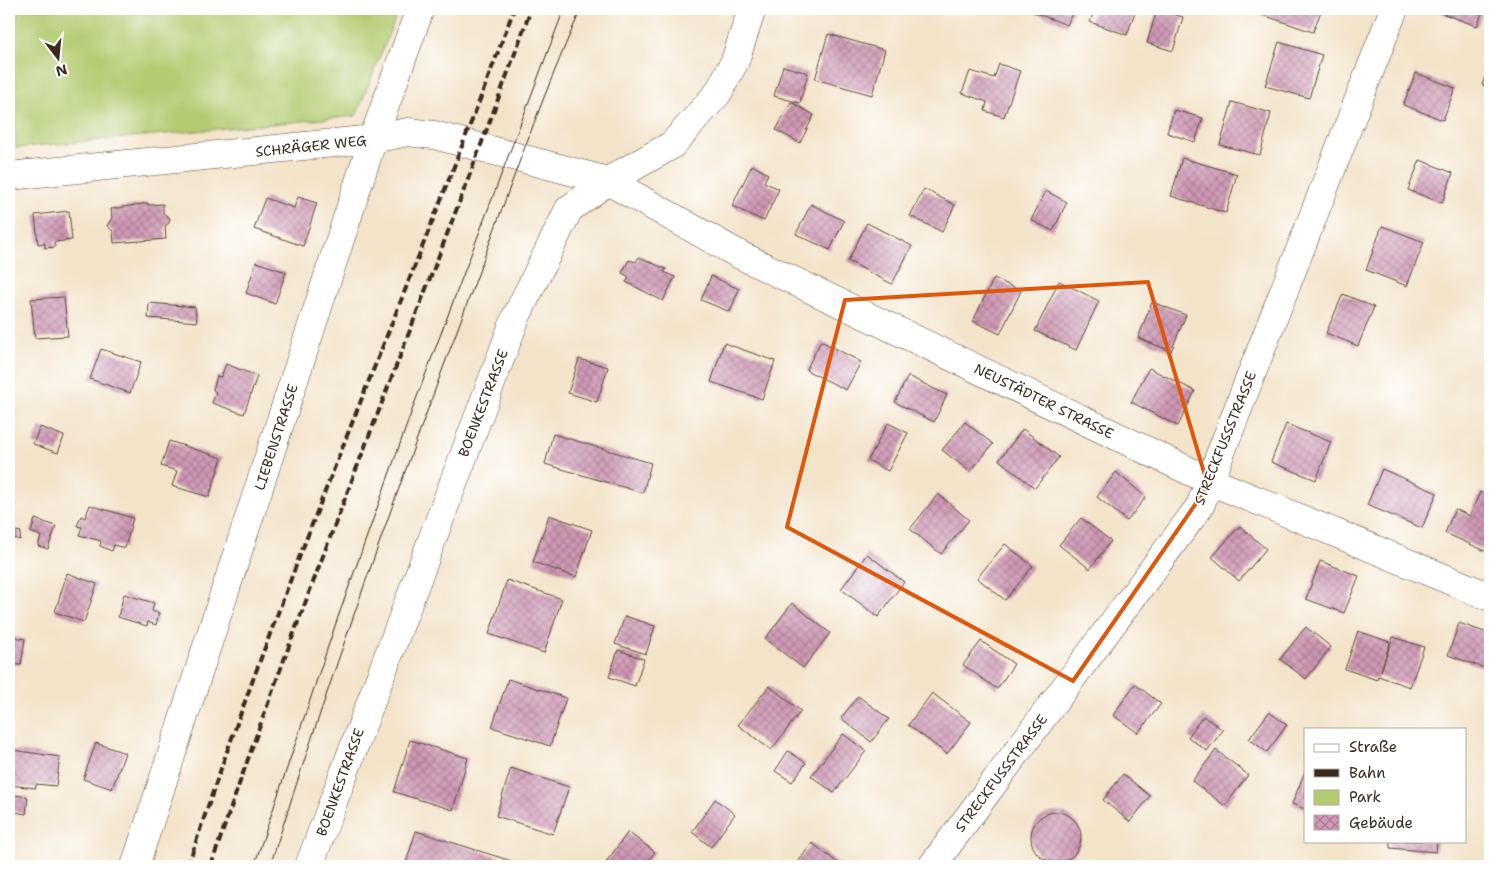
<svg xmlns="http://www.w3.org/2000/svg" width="1499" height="875" font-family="'Shantell Sans',sans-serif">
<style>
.green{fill:#b3cc72;stroke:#777b48}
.building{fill:url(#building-cross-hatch)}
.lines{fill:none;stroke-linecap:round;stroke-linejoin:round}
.minor-casing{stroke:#574638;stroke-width:29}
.minor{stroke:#fff;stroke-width:28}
.tram{stroke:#3b2a1e;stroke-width:1}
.rail{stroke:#3b2a1e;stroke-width:4;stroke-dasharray:8 4;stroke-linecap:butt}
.marked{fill:none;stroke:#df570d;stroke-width:4;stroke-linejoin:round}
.labels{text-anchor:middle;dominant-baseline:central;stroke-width:4;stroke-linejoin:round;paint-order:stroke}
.street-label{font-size:14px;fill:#3b2a1e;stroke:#fff}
</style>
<defs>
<pattern id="building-cross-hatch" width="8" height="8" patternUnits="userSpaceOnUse" patternTransform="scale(1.25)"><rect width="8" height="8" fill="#cf98b5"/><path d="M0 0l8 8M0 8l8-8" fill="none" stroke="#a97c93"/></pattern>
</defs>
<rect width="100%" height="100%" fill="#fff"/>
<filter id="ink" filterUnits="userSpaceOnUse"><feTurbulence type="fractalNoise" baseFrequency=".02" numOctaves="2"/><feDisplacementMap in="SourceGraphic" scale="10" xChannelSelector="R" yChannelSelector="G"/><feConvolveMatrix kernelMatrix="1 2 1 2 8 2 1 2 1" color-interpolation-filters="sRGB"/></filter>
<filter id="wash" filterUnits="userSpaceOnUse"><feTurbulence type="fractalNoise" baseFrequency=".0096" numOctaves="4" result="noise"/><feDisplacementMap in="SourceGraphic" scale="20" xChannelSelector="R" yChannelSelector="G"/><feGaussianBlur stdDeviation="1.12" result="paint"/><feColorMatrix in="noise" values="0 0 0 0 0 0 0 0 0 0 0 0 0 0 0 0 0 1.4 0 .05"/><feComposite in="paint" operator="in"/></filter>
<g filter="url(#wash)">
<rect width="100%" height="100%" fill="#f3e3c9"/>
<polygon class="green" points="20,9 399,9 356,116 16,148 9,78 9,39"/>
<g id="blocks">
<g class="building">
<polygon points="1025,9 1074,9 1067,25"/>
<polygon points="1095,9 1136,9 1127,35 1090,22"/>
<polygon points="1261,9 1313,9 1321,11 1313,32 1260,14"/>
<polygon points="1443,9 1484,9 1477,26 1441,13"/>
<polygon points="1157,10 1183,17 1173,51 1147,43"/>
<polygon points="828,34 885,50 872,95 815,79"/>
<polygon points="1279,42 1322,55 1309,98 1265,86"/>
<polygon points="1490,63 1490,88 1482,85"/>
<polygon points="999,64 1020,71 1004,117 985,111 987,102 962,93 970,71 994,78"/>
<polygon points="783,66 808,73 800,103 774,96"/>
<polygon points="1416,73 1455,88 1443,120 1403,105"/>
<polygon points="791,102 814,115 800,143 776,130"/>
<polygon points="1232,102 1271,113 1260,155 1220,145"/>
<polygon points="1174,110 1203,118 1195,142 1167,133"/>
<polygon points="1182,158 1237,174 1226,213 1171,196"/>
<polygon points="1420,160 1453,173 1442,203 1408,190"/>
<polygon points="752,165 768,174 764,182 779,189 764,221 732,206"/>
<polygon points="924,189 955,205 942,232 910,216"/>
<polygon points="1046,191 1067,202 1053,231 1031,220"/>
<polygon points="298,197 317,203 303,246 254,229 265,198 294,208"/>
<polygon points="148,203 148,205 163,204 163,213 170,218 169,223 165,226 166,239 114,243 113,231 107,226 112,218 111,209"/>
<polygon points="811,204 844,221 830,250 796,234"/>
<polygon points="69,211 72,240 54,242 55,247 45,248 45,243 38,244 35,215"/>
<polygon points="867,223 912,246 892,284 848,261"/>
<polygon points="1382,226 1424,242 1407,286 1366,270"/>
<polygon points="639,257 666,269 664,272 675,277 663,301 626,282 629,277 622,273 629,260 636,262"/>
<polygon points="256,262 286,272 275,304 246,293"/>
<polygon points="711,276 739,289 730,312 701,300"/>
<polygon points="994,278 1021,291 1000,334 973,321"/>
<polygon points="1059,281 1099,301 1076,350 1035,331"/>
<polygon points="1343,294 1374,307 1358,346 1326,333"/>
<polygon points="64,297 68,336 35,338 31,299"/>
<polygon points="1152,302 1186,315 1171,351 1138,338"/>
<polygon points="149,303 195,307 197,322 148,318"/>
<polygon points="821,341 861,362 846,390 806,370"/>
<polygon points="724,343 775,361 762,399 711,382"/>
<polygon points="101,349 141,362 130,393 90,379"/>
<polygon points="579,359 608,367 597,402 568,393"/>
<polygon points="226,364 257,376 244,414 212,403 216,392 213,390 217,376 221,377"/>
<polygon points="1149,368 1195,391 1178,426 1131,402"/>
<polygon points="908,376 947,395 934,422 895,402"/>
<polygon points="965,422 993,444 970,472 942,450"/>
<polygon points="888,423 908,433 888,471 868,460"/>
<polygon points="1286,424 1331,442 1316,480 1271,462"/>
<polygon points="40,427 64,436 58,453 33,444"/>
<polygon points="1023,429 1059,457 1035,488 999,460"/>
<polygon points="553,434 651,463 643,493 545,464"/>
<polygon points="169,441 222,458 209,497 172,486 177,471 161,466"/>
<polygon points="1382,469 1437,493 1422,528 1367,505"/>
<polygon points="1116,472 1146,497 1127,521 1097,497"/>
<polygon points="1480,492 1490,497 1490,553 1445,533 1455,509 1470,516"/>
<polygon points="938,494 969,520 941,554 910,529"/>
<polygon points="9,502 15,503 14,512 9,512"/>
<polygon points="90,505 133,518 125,548 114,545 112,551 100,546 101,541 79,535 82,527 77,526 81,516 85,518"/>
<polygon points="549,515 592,530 576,577 533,562"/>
<polygon points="1081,518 1111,541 1090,569 1059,545"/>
<polygon points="35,519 56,526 48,549 38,546 41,536 31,532"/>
<polygon points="1240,526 1266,549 1239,581 1212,557"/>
<polygon points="16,531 21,532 20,540 14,538"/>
<polygon points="1005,544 1033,566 1005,600 977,578"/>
<polygon points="867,554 904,582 878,617 841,589"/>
<polygon points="1320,561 1359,576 1344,613 1306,599"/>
<polygon points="67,573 97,584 84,622 55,612"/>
<polygon points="507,580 562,599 544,653 489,634"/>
<polygon points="124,594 154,603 152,611 159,613 156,625 148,622 147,626 118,617"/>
<polygon points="792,603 830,633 803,668 765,639"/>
<polygon points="625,616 655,626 646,654 615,644"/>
<polygon points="1459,623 1490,634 1490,670 1448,655"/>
<polygon points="1306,627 1331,647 1306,679 1280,659"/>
<polygon points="1358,631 1390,642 1381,671 1393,637 1424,647 1410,687 1378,676 1377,680 1345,669"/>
<polygon points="9,636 25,639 21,665 9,664"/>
<polygon points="981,641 1014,664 997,689 963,665"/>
<polygon points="618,650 644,659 635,686 609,677"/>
<polygon points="508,679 566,698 550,746 492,727"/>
<polygon points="1135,684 1161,704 1138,733 1113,715"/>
<polygon points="769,686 801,711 771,750 738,725"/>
<polygon points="932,693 971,722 947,754 908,725"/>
<polygon points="858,696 889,719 871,742 841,718"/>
<polygon points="1269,712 1287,725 1267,752 1249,739"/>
<polygon points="1203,716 1223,730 1207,751 1188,737"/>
<polygon points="843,734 866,751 834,793 811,776"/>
<polygon points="410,740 468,758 453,810 394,792"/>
<polygon points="96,743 125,753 112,789 83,779"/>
<polygon points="13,750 60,757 56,786 36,784 36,788 9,785 9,758 11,758"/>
<polygon points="1216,750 1248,775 1225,806 1192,781"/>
<polygon points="788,751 806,763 792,782 775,771"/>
<polygon points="511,768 569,787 553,834 496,816"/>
<polygon points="1305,771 1305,809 1292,804"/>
<polygon points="1123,774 1150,796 1130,822 1103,800"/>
<polygon points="9,794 28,797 26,814 9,811"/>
<polygon points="715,799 735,814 711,847 692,832"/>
<circle cx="1056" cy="837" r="25"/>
<polygon points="416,831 527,866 405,866"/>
<polygon points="628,832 655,852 644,866 606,866 604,865"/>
<polygon points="1390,841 1437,841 1436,852 1390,848"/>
<polygon points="812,843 842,866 795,866"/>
</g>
</g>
</g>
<g filter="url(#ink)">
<use href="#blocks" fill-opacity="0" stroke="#574638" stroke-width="1"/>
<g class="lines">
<g class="minor-casing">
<g id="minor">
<polyline points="9,176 373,139 408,132 434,135 608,181 740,255 1210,481 1490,597"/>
<polyline points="135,866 373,139 420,9"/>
<polyline points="309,866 516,317 569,209 608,181 672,145 718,93 735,61 752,9"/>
<polyline points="932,866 1200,506 1394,9"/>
</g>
</g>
<use href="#minor" class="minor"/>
<g class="tram">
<polyline points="254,866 337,620 415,402 564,9"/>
<path d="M270 866C330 677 397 490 467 304 504 205 538 105 581 9"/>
</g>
<g class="rail">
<path d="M188 866C283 575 408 296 514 9"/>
<path d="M211 866C308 577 428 296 531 9"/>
</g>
</g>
</g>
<path class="marked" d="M1148 282 1208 486 1073 681 787 527 845 300Z"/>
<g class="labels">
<g class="street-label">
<text transform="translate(311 146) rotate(-6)">SCHRÄGER WEG</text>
<text transform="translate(1044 401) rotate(26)">NEUSTÄDTER STRASSE</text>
<text transform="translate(483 403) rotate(-69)">BOENKESTRASSE</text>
<text transform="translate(276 437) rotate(-72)">LIEBENSTRASSE</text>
<text transform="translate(1225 438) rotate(-68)">STRECKFUSSSTRASSE</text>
<text transform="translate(1001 773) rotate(-53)">STRECKFUSSSTRASSE</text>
<text transform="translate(340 782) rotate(-70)">BOENKESTRASSE</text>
</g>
</g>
<rect width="1499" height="875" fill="none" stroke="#fff" stroke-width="30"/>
<rect x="1304" y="728" width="162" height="115" fill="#ffffff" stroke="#b1aaa5"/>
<rect x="1314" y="744" width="25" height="8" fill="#ffffff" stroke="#b1aaa5"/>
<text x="1349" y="752" font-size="15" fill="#3b2a1e">Straße</text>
<rect x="1314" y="769" width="25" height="8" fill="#3b2a1e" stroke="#b1aaa5"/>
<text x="1349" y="778" font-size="15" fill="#3b2a1e">Bahn</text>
<rect x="1314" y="790" width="25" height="15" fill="#b3cc72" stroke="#b1aaa5"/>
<text x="1349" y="802" font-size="15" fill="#3b2a1e">Park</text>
<rect x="1314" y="815" width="25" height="15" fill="url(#building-cross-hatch)" stroke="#b1aaa5"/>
<text x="1349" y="828" font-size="15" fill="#3b2a1e">Gebäude</text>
<g transform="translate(58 58) rotate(164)" stroke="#ffffff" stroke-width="4" paint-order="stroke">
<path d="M0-4L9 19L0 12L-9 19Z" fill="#3b2a1e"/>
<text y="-8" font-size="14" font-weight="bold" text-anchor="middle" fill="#3b2a1e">N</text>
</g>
</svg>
